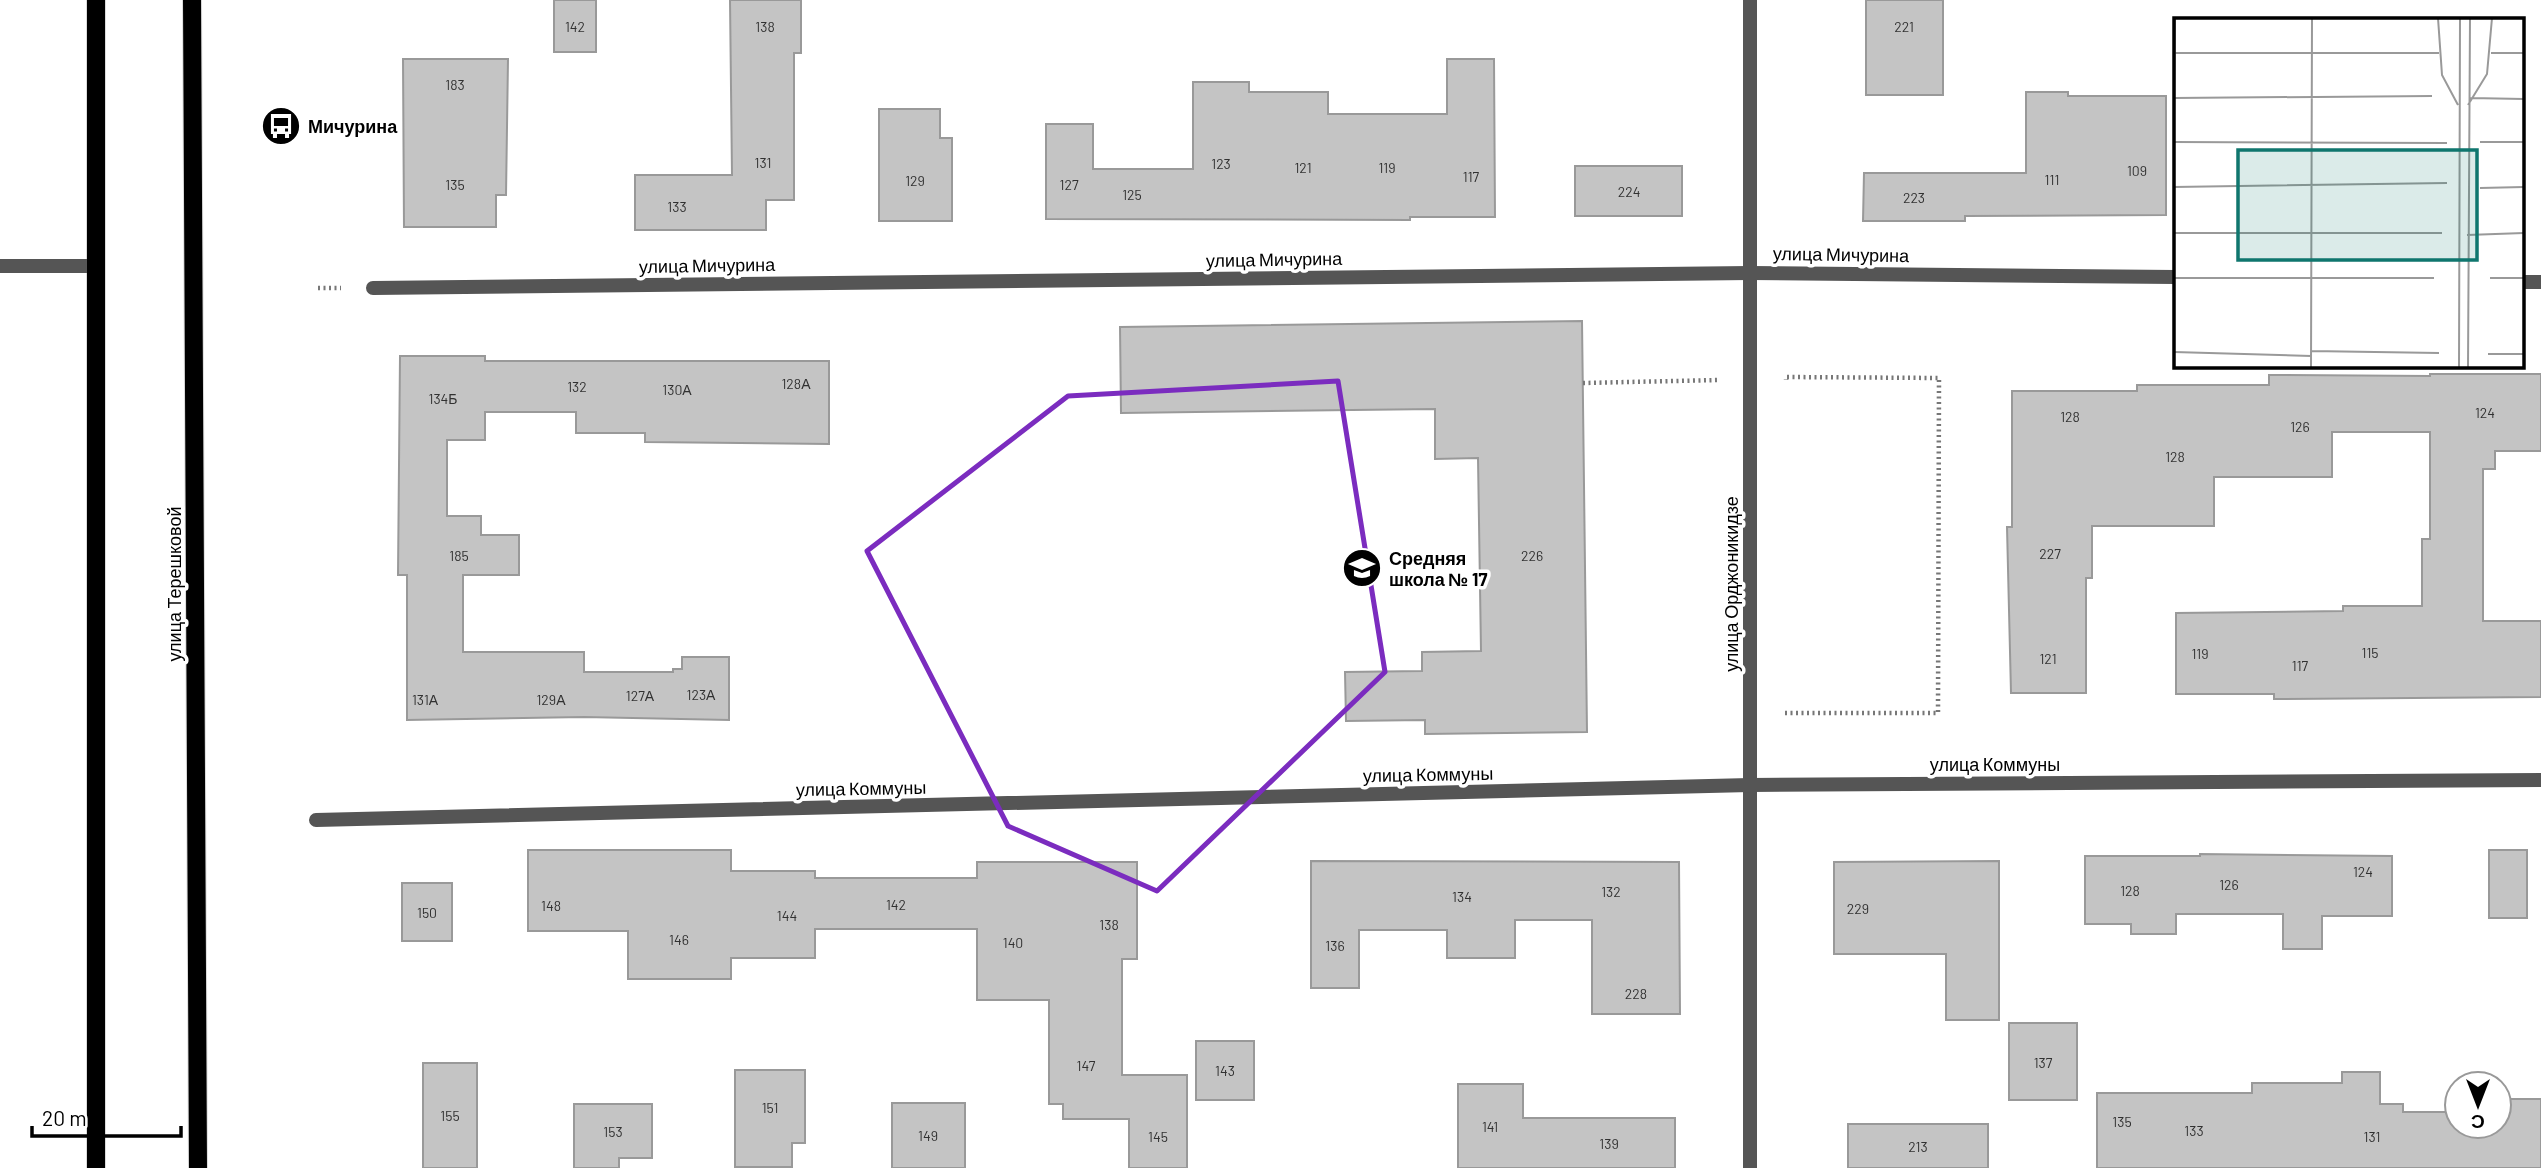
<svg xmlns="http://www.w3.org/2000/svg" width="2541" height="1168" font-family="Barlow,sans-serif">
<style>
.building{fill:#c4c4c4;stroke:#999;stroke-width:2}
.lines{fill:none;stroke-linecap:round;stroke-linejoin:round}
.primary-casing{stroke:#dbdbdb;stroke-width:20}
.path{stroke:#777;stroke-width:4.5;stroke-dasharray:2 3.5;stroke-linecap:butt}
.minor{stroke:#555;stroke-width:14}
.primary{stroke:#000;stroke-width:18}
.marked{fill:none;stroke:#7b2cbf;stroke-width:5;stroke-linejoin:round}
.labels{text-anchor:middle;dominant-baseline:central;stroke-width:7;stroke-linejoin:round;paint-order:stroke}
.number-label{font-size:14px;fill:#313131}
.poi-label{font-size:18px;font-weight:bold;fill:#000;stroke:#fff;text-anchor:start}
.street-label{font-size:18px;fill:#000;stroke:#fff}
.inset-road{fill:none;stroke:#999;stroke-width:2}
.view{fill:#0f766e;fill-opacity:0.15;stroke:#0f766e;stroke-width:3.5}
.inset-edge{fill:none;stroke:#000;stroke-width:3.5}
</style>
<rect width="100%" height="100%" fill="#fff"/>
<g class="building">
<rect x="554" y="0" width="42" height="52"/>
<polygon points="730,0 801,0 801,53 794,53 794,200 766,200 766,230 635,230 635,175 732,175"/>
<rect x="1866" y="0" width="77" height="95"/>
<polygon points="403,59 508,59 506,195 496,195 496,227 404,227"/>
<polygon points="1447,59 1494,59 1495,217 1410,217 1410,220 1046,219 1046,124 1093,124 1093,169 1193,169 1193,82 1249,82 1249,92 1328,92 1328,114 1447,114"/>
<polygon points="2026,92 2068,92 2068,96 2166,96 2166,215 1965,216 1965,221 1863,221 1864,173 2026,173"/>
<polygon points="879,109 940,109 940,138 952,138 952,221 879,221"/>
<rect x="1575" y="166" width="107" height="50"/>
<polygon points="1582,321 1587,732 1425,734 1425,720 1346,721 1345,672 1422,671 1422,652 1481,651 1478,458 1435,459 1435,409 1121,413 1120,327"/>
<polygon points="400,356 485,356 485,361 829,361 829,444 645,442 645,433 576,433 576,412 485,412 485,440 447,440 447,516 481,516 481,535 519,535 519,575 463,575 463,652 584,652 584,672 673,672 673,669 682,669 682,657 729,657 729,720 584,717 407,720 407,575 398,575"/>
<polygon points="2430,374 2541,374 2541,451 2495,451 2495,469 2483,469 2483,621 2541,621 2541,697 2274,699 2274,694 2176,694 2176,613 2343,611 2343,606 2422,606 2422,539 2430,539 2430,432 2332,432 2332,477 2214,477 2214,526 2092,526 2092,578 2086,578 2086,693 2011,693 2007,527 2012,527 2012,391 2137,391 2137,385 2269,385 2269,375 2430,376"/>
<polygon points="528,850 731,850 731,871 815,871 815,878 977,878 977,862 1137,862 1137,959 1122,959 1122,1075 1187,1075 1187,1168 1129,1168 1129,1119 1063,1119 1063,1104 1049,1104 1049,1000 977,1000 977,929 815,929 815,958 731,958 731,979 628,979 628,931 528,931"/>
<rect x="2489" y="850" width="38" height="68"/>
<polygon points="2200,854 2392,856 2392,916 2322,916 2322,949 2283,949 2283,914 2176,914 2176,934 2131,934 2131,924 2085,924 2085,856 2200,856"/>
<polygon points="1311,861 1679,862 1680,1014 1592,1014 1592,920 1515,920 1515,958 1447,958 1447,930 1359,930 1359,988 1311,988"/>
<polygon points="1999,861 1999,1020 1946,1020 1946,954 1834,954 1834,862"/>
<rect x="402" y="883" width="50" height="58"/>
<rect x="2009" y="1023" width="68" height="77"/>
<rect x="1196" y="1041" width="58" height="59"/>
<rect x="423" y="1063" width="54" height="105"/>
<polygon points="735,1070 805,1070 805,1143 792,1143 792,1167 735,1167"/>
<polygon points="2342,1072 2380,1072 2380,1104 2403,1104 2403,1112 2457,1112 2457,1126 2499,1126 2499,1099 2541,1099 2541,1168 2097,1168 2097,1093 2252,1093 2252,1083 2342,1083"/>
<polygon points="1458,1084 1523,1084 1523,1118 1675,1118 1675,1168 1458,1168"/>
<rect x="892" y="1103" width="73" height="65"/>
<polygon points="574,1104 652,1104 652,1158 619,1158 619,1168 574,1168"/>
<rect x="1848" y="1124" width="140" height="44"/>
</g>
<g class="lines">
<g class="primary-casing">
<g id="primary">
<polyline points="192,0 198,1168"/>
<polyline points="96,1168 96,0"/>
</g>
</g>
<g class="path">
<polyline points="318,288 341,288"/>
<polyline points="1583,383 1719,380"/>
<polyline points="1785,713 1938,713 1939,378 1786,377 1786,380"/>
</g>
<g class="minor">
<polyline points="1750,0 1750,1168"/>
<polyline points="0,266 98,266"/>
<polyline points="2522,282 2541,282"/>
<polyline points="373,288 1750,273 2175,277"/>
<polyline points="316,820 1750,785 2541,780"/>
</g>
<use href="#primary" class="primary"/>
</g>
<path class="marked" d="M1338 381 1385 672 1157 891 1008 826 867 551 1068 396Z"/>
<defs>
<g id="bus-disc" transform="scale(2.0125)"><circle r="9.5" fill="#000" stroke="#fff"/><path d="M-5-6H5V4H4V6H2V4H-2V6H-4V4H-5ZM-3.5-4V0h7V-4ZM-3.5 1.2v1.5H-2V1.2ZM2 1.2v1.5H3.5V1.2Z" fill="#fff"/></g>
<g id="school-disc" transform="scale(2.0125)"><circle r="9.5" fill="#000" stroke="#fff"/><path d="M0-5L7-2L0 1L-7-2ZM-4 1L0 2.5L4 1V4Q0 6-4 4Z" fill="#fff"/></g>
</defs>
<g fill-rule="evenodd">
<use href="#bus-disc" x="281" y="126"/>
<use href="#school-disc" x="1362" y="568"/>
</g>
<g class="labels">
<g class="number-label">
<text x="575" y="26">142</text>
<text x="765" y="26">138</text>
<text x="1904" y="26">221</text>
<text x="455" y="84">183</text>
<text x="763" y="162">131</text>
<text x="1221" y="163">123</text>
<text x="1303" y="167">121</text>
<text x="1387" y="167">119</text>
<text x="2137" y="170">109</text>
<text x="1471" y="176">117</text>
<text x="2052" y="179">111</text>
<text x="915" y="180">129</text>
<text x="455" y="184">135</text>
<text x="1069" y="184">127</text>
<text x="1629" y="191">224</text>
<text x="1132" y="194">125</text>
<text x="1914" y="197">223</text>
<text x="677" y="206">133</text>
<text x="796" y="383">128А</text>
<text x="577" y="386">132</text>
<text x="677" y="389">130А</text>
<text x="443" y="398">134Б</text>
<text x="2485" y="412">124</text>
<text x="2070" y="416">128</text>
<text x="2300" y="426">126</text>
<text x="2175" y="456">128</text>
<text x="2050" y="553">227</text>
<text x="459" y="555">185</text>
<text x="1532" y="555">226</text>
<text x="2370" y="652">115</text>
<text x="2200" y="653">119</text>
<text x="2048" y="658">121</text>
<text x="2300" y="665">117</text>
<text x="701" y="694">123А</text>
<text x="640" y="695">127А</text>
<text x="425" y="699">131А</text>
<text x="551" y="699">129А</text>
<text x="2363" y="871">124</text>
<text x="2229" y="884">126</text>
<text x="2130" y="890">128</text>
<text x="1611" y="891">132</text>
<text x="1462" y="896">134</text>
<text x="896" y="904">142</text>
<text x="551" y="905">148</text>
<text x="1858" y="908">229</text>
<text x="427" y="912">150</text>
<text x="787" y="915">144</text>
<text x="1109" y="924">138</text>
<text x="679" y="939">146</text>
<text x="1013" y="942">140</text>
<text x="1335" y="945">136</text>
<text x="1636" y="993">228</text>
<text x="2043" y="1062">137</text>
<text x="1086" y="1065">147</text>
<text x="1225" y="1070">143</text>
<text x="770" y="1107">151</text>
<text x="450" y="1115">155</text>
<text x="2122" y="1121">135</text>
<text x="1490" y="1126">141</text>
<text x="2194" y="1130">133</text>
<text x="613" y="1131">153</text>
<text x="928" y="1135">149</text>
<text x="1158" y="1136">145</text>
<text x="2372" y="1136">131</text>
<text x="1609" y="1143">139</text>
<text x="1918" y="1146">213</text>
</g>
<g class="poi-label">
<text x="308" y="126">Мичурина</text>
<text x="1389" y="558">Средняя<tspan x="1389" dy="21">школа № 17</tspan></text>
</g>
<g class="street-label">
<text transform="translate(1841 254) rotate(1)">улица Мичурина</text>
<text transform="translate(1274 259) rotate(-1)">улица Мичурина</text>
<text transform="translate(707 265) rotate(-1)">улица Мичурина</text>
<text transform="translate(174 584) rotate(-90)">улица Терешковой</text>
<text transform="translate(1731 584) rotate(-90)">улица Орджоникидзе</text>
<text x="1995" y="764">улица Коммуны</text>
<text transform="translate(1428 774) rotate(-1)">улица Коммуны</text>
<text transform="translate(861 788) rotate(-1)">улица Коммуны</text>
</g>
</g>
<g transform="translate(2174 18)">
<rect width="350" height="350" fill="#fff"/>
<path class="inset-road" d="M264 0 268 57 284 87M0 35H265M317 35H350M0 80 258 78M296 80 350 81M294 87 313 56 318 0M0 100 1 0M0 124 273 125M306 124H350M0 169 273 165M306 170 350 169M0 215H268M293 217 350 215M0 260H260M316 260H350M137 333 265 335M0 334 137 338M314 336H350M137 350 138 0M285 350 286 0M294 350 296 0"/>
<path class="view" d="M64 132H303V242H64Z"/>
<rect width="350" height="350" class="inset-edge"/>
</g>
<g transform="translate(2478 1105) rotate(180)"><circle r="33" fill="#ffffff" stroke="#999999" stroke-width="2"/>
<path d="M0-5L12 26L0 18L-12 26Z" fill="#000000"/>
<text y="-10" font-size="19" font-weight="bold" text-anchor="middle" fill="#000000">С</text>
</g>
<path d="M32 1126v10h149v-10" fill="none" stroke="#000000" stroke-width="3.5"/>
<text x="42" y="1126" font-size="21" fill="#000000" stroke="#ffffff" stroke-width="5" paint-order="stroke">20 m</text>
</svg>
